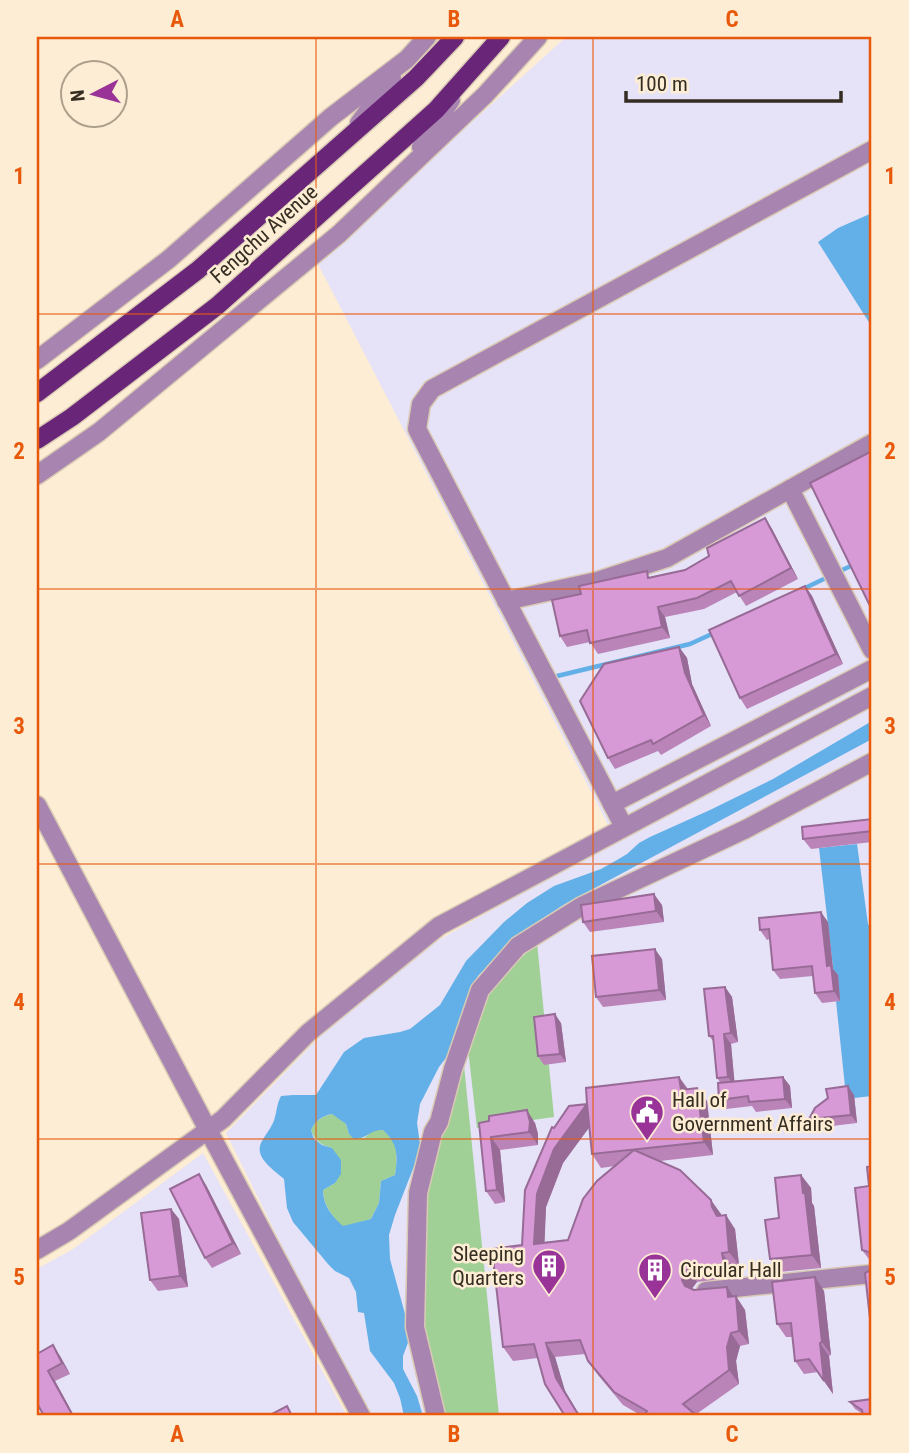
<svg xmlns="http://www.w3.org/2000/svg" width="909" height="1453" font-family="'Roboto Condensed',sans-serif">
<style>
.commercial{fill:#e6e2f8}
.green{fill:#a1d097}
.water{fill:#62b0e7;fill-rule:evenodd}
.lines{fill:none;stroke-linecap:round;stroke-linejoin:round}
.stream{stroke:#62b0e7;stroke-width:4.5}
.minor-casing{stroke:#d9cab4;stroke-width:21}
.major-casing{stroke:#d9cab4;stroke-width:21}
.minor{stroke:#a884b0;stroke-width:18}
.major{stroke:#692578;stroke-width:18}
.wall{fill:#ba84b9;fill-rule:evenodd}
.shaded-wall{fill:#976b96}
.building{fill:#d899d7;stroke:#976b96;stroke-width:2}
.grid{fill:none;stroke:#e8590c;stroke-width:2;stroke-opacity:0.55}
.labels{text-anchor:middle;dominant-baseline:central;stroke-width:5;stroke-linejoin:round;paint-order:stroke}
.street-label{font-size:21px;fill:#352d21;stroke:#fdedd4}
.poi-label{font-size:21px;fill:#352d21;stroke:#fdedd4;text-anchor:start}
.neatline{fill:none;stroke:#e8590c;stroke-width:2.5}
.grid-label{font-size:23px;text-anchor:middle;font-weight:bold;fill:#e8590c}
</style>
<rect width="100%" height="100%" fill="#fdedd4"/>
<g class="commercial">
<polygon points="566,37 872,37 872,1416 370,1416 329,1341 226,1133 384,971 616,840 317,262"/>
<polygon points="203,1153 347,1416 37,1416 37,1269 73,1249"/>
</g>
<g class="green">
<polygon points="537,942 554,1117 477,1128 467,1040 490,989"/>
<polygon points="462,1045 499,1416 436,1416 415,1327 418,1193"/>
<path d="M333 1114 346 1124 349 1134 364 1138 374 1130H383C386 1133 389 1135 392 1139 398 1149 397 1164 395 1175L381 1181 379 1203 371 1219 343 1227C332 1216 323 1205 323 1190L335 1183 332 1148C321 1145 315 1141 311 1130 316 1120 322 1116 333 1114Z"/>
</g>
<g class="water">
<polygon points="872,213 872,327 818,242 838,228"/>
<path d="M872 721V739L565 904 525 930 510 942 478 976 469 992 455 1040 449 1054 439 1067 420 1104 417 1123 420 1144 418 1156 395 1215 389 1235 390 1259 408 1325 409 1340 403 1356V1369L417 1396 423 1416H404L400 1398 394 1383 370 1351 364 1313 358 1312 356 1292 349 1278 335 1271 328 1264 293 1222 287 1208 284 1179C275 1171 254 1158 261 1143 264 1136 270 1130 273 1123 277 1114 276 1105 281 1096L293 1095H316L344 1052 364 1038 400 1032 410 1029 440 1005 466 961 504 922 527 903 554 886 601 869 617 860 627 854 639 843 650 837 710 810 773 779ZM332 1114 346 1124 349 1134 354 1139C369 1138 369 1130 383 1130 398 1144 398 1155 395 1175L381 1181 379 1203 371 1219 343 1226C332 1216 323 1206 323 1190L335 1183 341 1174V1160L332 1148 322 1145 314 1139 311 1130C316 1120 322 1116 332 1114Z"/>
<polygon points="857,844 868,924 872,930 872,1096 854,1098 846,1096 836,1001 840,1001 834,976 819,848"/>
</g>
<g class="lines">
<g class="stream">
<polyline points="838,572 855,564"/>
<polyline points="803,589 830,576"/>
<polyline points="553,677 690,644 714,633"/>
</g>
<g class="minor-casing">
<g id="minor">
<polyline points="359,123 392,78"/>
<polyline points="421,147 451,100"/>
<polyline points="37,360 169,259 331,117 407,59 427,37"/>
<polyline points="37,475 99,432 339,234 485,95 538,37"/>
<polyline points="790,489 872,650"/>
<polyline points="506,601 597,581 667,558 872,443"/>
<polyline points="612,804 872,669"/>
<polyline points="37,805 208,1130 361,1416"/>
<polyline points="624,827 417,429 421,404 432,389 872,150"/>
<polyline points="37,1250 69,1231 223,1119 308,1033 439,926 872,696"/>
<polyline points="706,1291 872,1274"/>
<polyline points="436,1416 415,1327 418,1193 433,1132 439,1122 453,1069 480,990 518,946 582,906 746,829 872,762"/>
</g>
</g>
<g class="major-casing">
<g id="major">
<polyline points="37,393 198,270 416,78 455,37"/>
<polyline points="37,440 72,417 217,306 436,110 501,37"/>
</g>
</g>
<use href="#minor" class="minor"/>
<use href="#major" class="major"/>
</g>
<g class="wall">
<polygon points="765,518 772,529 798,579 746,606 737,592 704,609 665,617 670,638 598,654 590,642 567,647 560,636 651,578 685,570 709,556"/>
<polygon points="805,586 812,596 843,664 747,709 740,698"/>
<polygon points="679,647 687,658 692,684 711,726 661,755 658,751 615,769 608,758"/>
<polygon points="872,819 872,842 811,849 803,839"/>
<polygon points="662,905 664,922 590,932 583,922"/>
<polygon points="828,922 833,969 838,975 840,1001 822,1003 815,993 813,976 780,979 773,970 770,939 767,940 760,930"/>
<polygon points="662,959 666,1000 603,1007 596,997"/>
<polygon points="725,987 732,997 738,1042 731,1044 734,1081 783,1077 790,1086 792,1108 756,1112 752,1106 726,1109 719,1100 720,1082 717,1078 714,1042 709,1036"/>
<polygon points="561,1023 566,1062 544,1065 538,1056"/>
<path d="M679 1077 688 1089 707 1101 713 1155 660 1161 721 1214V1216L735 1229 739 1265 732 1267 733 1277 697 1282 692 1289 694 1290 727 1287 745 1310 749 1344 740 1346 736 1361 739 1384 695 1415 697 1416H642L623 1405 598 1375 588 1361 585 1354 555 1357 565 1391 580 1416 538 1358 513 1361 503 1347 522 1245 554 1128 587 1104ZM589 1127 592 1154 601 1168 615 1166 568 1240 544 1242 546 1207 563 1163Z"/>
<polygon points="854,1095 857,1123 815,1128 809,1119"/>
<polygon points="479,1123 535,1123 538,1134 538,1145 500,1150 505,1202 495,1204 486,1191"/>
<polygon points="872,1166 872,1263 862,1250"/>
<polygon points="801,1175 811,1188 812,1203 814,1206 821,1268 779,1272 770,1259 779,1218"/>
<polygon points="206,1185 241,1254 212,1268 205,1258"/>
<polygon points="171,1209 179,1219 188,1287 158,1291 150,1280"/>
<polygon points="824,1291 831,1355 829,1356 833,1394 818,1372 804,1374 795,1361 792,1337 786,1337 777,1324"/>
<polygon points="37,1354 60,1356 70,1374 55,1381 74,1416"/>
<polygon points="872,1399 863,1414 855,1409 850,1402"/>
</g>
<g class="shaded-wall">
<polygon points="765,518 772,529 798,579 791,568"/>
<polygon points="805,586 812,596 843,664 836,654"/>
<polygon points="658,607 665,617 670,638 662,627"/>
<polygon points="679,647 687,658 692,684 711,726 704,715 685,673"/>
<polygon points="654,894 662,905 664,922 656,911"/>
<polygon points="821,912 828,922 833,969 838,975 840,1001 834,991 827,966"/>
<polygon points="655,949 662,959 666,1000 659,990"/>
<polygon points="725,987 732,997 738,1042 731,1033"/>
<polygon points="555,1014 561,1023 566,1062 560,1054"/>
<polygon points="724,1034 731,1044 735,1087 728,1077"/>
<polygon points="679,1077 688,1090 681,1090"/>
<polygon points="783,1077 790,1086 792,1108 785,1099"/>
<polygon points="848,1086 854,1095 857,1123 851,1115"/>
<polygon points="697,1088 707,1101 713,1155 704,1142"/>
<polygon points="587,1104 597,1117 563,1163 546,1207 544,1257 534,1244 537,1194 554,1149"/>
<polygon points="527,1110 535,1123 538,1134 538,1145 529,1132"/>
<polygon points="491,1137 500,1150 505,1202 497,1190"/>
<polygon points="199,1174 206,1185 241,1254 233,1243"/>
<polygon points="801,1175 811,1188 812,1203 814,1206 821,1268 812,1255"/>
<polygon points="711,1200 721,1214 721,1221 717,1216 712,1207"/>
<polygon points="171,1209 179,1219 188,1287 180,1276"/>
<polygon points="726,1215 735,1229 739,1265 729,1252"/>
<polygon points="722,1253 732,1267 733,1277 724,1264"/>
<polygon points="688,1269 697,1282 692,1288 692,1294 685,1286 682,1280 683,1275"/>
<polygon points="815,1277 824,1291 831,1355 822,1342"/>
<polygon points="727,1287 736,1300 728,1297"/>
<polygon points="736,1296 745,1310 749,1344 739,1331"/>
<polygon points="731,1333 740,1346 736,1361 739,1384 729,1370 727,1347"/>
<polygon points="546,1343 555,1357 565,1391 580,1416 556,1378"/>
<polygon points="820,1343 829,1356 833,1394 824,1381"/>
<polygon points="53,1345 60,1356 70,1374 62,1363"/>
<polygon points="48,1371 55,1381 74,1416 73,1416"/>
</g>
<g class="building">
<polygon points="872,451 872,610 810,483"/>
<polygon points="765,518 791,568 739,596 731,581 697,598 658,607 662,627 590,643 587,630 560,636 552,600 581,594 579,586 647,571 648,578 685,570 709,556 707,548"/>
<polygon points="805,586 836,654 740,698 709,630"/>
<polygon points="679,647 685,673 704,715 653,744 651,740 608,758 580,701 604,664"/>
<polygon points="872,819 872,831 803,839 802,827"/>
<polygon points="654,894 656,911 583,922 581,905"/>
<polygon points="821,912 827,966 831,965 834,991 815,993 812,966 773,970 769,929 760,930 759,918"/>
<polygon points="655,949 659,990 596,997 592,956"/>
<polygon points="725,987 731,1033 724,1034 728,1077 717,1078 713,1036 709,1036 704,989"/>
<polygon points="555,1014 560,1054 538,1056 534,1017"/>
<polygon points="679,1077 681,1090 697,1088 704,1142 592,1154 587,1104 554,1149 537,1194 534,1244 568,1240 583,1199 597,1181 634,1150 680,1170 711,1200 712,1207 717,1216 726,1215 729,1252 722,1253 724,1264 688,1269 683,1275 682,1280 685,1286 694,1290 727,1287 728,1297 736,1296 739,1331 731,1333 727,1347 729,1370 683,1404 697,1416 644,1416 647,1411 614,1392 588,1361 580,1340 546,1343 556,1378 576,1411 580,1416 565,1416 545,1384 534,1344 503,1347 492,1249 522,1245 525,1190 552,1127 554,1128 569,1106 587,1104 586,1088"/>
<polygon points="783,1077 785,1099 749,1102 748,1096 719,1100 718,1083"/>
<polygon points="848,1086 851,1115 809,1119 815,1108 828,1098 826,1089"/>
<polygon points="527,1110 530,1122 529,1132 491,1137 497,1190 486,1191 479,1123 489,1121 489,1116"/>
<polygon points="872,1166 872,1257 869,1252 862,1250 855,1188 869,1186 867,1167"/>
<polygon points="199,1174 233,1243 205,1258 170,1189"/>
<polygon points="801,1175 803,1193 805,1193 812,1255 770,1259 765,1220 779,1218 775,1178"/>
<polygon points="171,1209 180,1276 150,1280 141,1213"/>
<polygon points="872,1268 872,1337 865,1273 869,1271"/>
<polygon points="815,1277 822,1342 820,1343 824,1381 809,1359 795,1361 791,1323 777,1324 772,1282"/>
<polygon points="53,1345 62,1363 48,1371 73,1416 44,1416 37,1403 37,1354"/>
<polygon points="872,1399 872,1416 863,1416 862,1410 850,1402"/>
<polygon points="287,1406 292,1416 273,1416 272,1414"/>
</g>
<path class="grid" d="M316 37V1416M593 37V1416M37 314H872M37 589H872M37 864H872M37 1139H872"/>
<defs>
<g id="civic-pin" transform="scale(1.75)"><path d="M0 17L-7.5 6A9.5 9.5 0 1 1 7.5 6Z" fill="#993397" stroke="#fdedd4"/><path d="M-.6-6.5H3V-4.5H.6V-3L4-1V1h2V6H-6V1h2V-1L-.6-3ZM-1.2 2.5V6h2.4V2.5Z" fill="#fff"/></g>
<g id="building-pin" transform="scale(1.75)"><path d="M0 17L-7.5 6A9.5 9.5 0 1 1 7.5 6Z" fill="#993397" stroke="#fdedd4"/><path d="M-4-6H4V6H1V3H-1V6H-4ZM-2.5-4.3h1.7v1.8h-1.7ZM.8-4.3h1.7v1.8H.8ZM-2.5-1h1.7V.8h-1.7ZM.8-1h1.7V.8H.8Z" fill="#fff"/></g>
</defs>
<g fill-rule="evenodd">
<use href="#civic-pin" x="647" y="1112"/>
<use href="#building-pin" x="549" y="1266"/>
<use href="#building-pin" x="655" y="1270"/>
</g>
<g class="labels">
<g class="street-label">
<text transform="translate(264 234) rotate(-42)">Fengchu Avenue</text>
</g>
<g class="poi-label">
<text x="672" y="1100">Hall of<tspan x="672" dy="24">Government Affairs</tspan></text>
<text x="524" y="1254" text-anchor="end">Sleeping<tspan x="524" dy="24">Quarters</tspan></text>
<text x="680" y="1270">Circular Hall</text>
</g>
</g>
<rect width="909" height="1453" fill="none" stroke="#fdedd4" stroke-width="77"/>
<g transform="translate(94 94) rotate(264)"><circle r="33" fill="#fdedd4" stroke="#ada08c" stroke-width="2"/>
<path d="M0-5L12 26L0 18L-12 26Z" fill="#993397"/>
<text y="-10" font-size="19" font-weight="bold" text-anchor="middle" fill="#352d21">N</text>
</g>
<path d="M626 91v10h215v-10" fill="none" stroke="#352d21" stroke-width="3.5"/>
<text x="636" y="91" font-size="21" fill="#352d21" stroke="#fdedd4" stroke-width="5" paint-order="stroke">100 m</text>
<rect x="38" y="38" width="832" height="1376" class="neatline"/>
<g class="grid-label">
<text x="177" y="27">A</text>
<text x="454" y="27">B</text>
<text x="732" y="27">C</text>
<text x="19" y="184">1</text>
<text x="890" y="184">1</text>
<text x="19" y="459">2</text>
<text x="890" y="459">2</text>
<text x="19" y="734">3</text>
<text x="890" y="734">3</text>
<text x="19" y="1010">4</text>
<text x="890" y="1010">4</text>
<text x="19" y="1285">5</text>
<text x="890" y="1285">5</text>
<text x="177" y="1442">A</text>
<text x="454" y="1442">B</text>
<text x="732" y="1442">C</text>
</g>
</svg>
